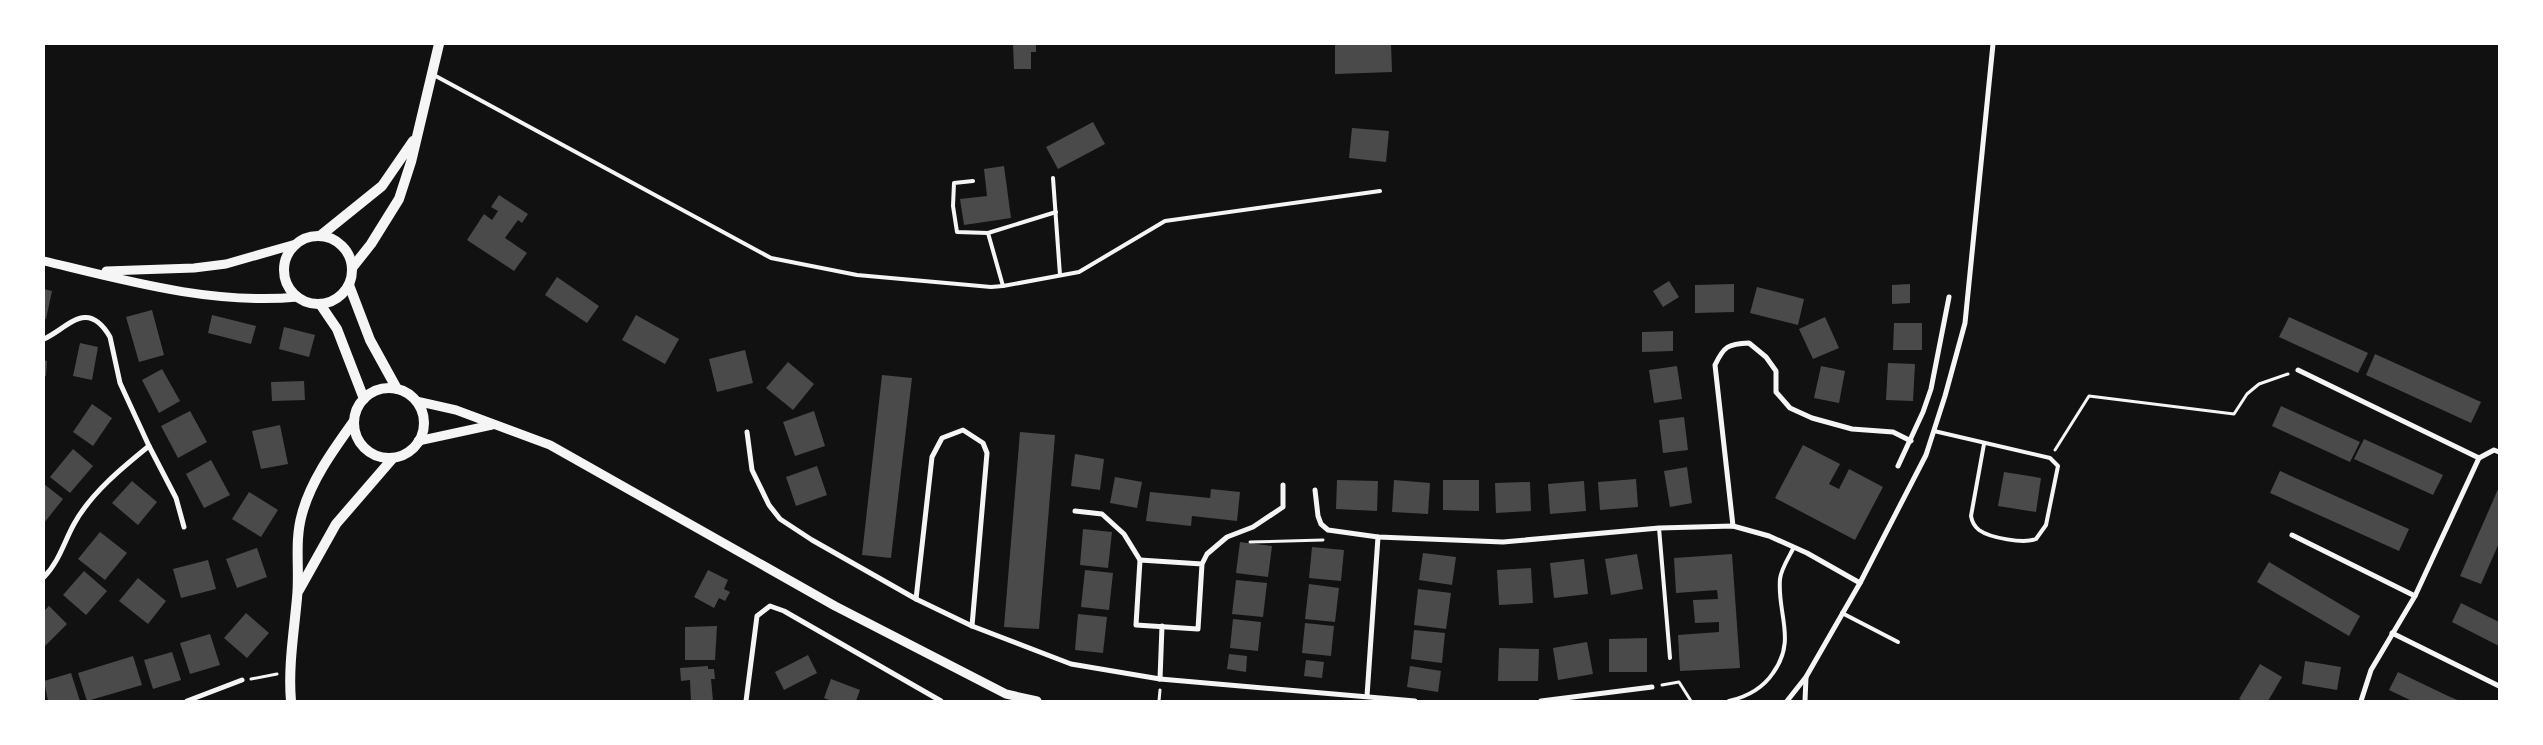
<svg xmlns="http://www.w3.org/2000/svg" width="2543" height="745" font-family="Manrope,sans-serif">
<style>
.building{fill:#4a4a4a}
.lines{fill:none;stroke-linecap:round;stroke-linejoin:round}
.path{stroke:#f5f5f5;stroke-width:3}
.service{stroke:#f5f5f5;stroke-width:4}
.minor{stroke:#f5f5f5;stroke-width:5}
.tertiary{stroke:#f5f5f5;stroke-width:9}
.secondary{stroke:#f5f5f5;stroke-width:10}
</style>
<rect width="100%" height="100%" fill="#111"/>
<g class="building">
<polygon points="1013,44 1036,44 1036,52 1031,52 1031,69 1014,69"/>
<polygon points="1391,44 1392,72 1335,74 1335,45"/>
<polygon points="1093,122 1105,144 1058,169 1046,147"/>
<polygon points="1352,128 1389,131 1386,162 1349,158"/>
<polygon points="1004,166 1011,218 964,225 960,199 987,196 984,169"/>
<polygon points="499,195 528,214 522,223 518,220 505,238 527,253 514,271 467,240 484,214 492,220 498,211 491,207"/>
<polygon points="557,277 599,306 587,323 545,295"/>
<polygon points="1669,281 1679,297 1663,307 1653,291"/>
<polygon points="1734,284 1734,312 1695,313 1695,285"/>
<polygon points="1910,284 1910,303 1892,304 1892,285"/>
<polygon points="1757,287 1804,299 1798,325 1750,313"/>
<polygon points="44,289 52,291 46,319 44,319"/>
<polygon points="152,310 164,355 139,362 126,317"/>
<polygon points="212,315 256,326 251,344 208,333"/>
<polygon points="636,315 679,339 665,364 622,340"/>
<polygon points="1825,317 1839,348 1813,359 1799,329"/>
<polygon points="2289,317 2368,353 2358,373 2279,337"/>
<polygon points="1894,323 1922,323 1922,350 1893,350"/>
<polygon points="284,327 315,335 309,357 279,349"/>
<polygon points="1673,331 1673,351 1642,352 1642,332"/>
<polygon points="80,343 98,347 92,380 73,376"/>
<polygon points="745,350 753,383 717,392 709,359"/>
<polygon points="2375,354 2481,402 2471,423 2366,375"/>
<polygon points="44,360 47,361 46,376 44,376"/>
<polygon points="788,362 814,384 793,410 766,388"/>
<polygon points="1888,363 1915,364 1913,401 1886,400"/>
<polygon points="1677,366 1682,399 1654,403 1649,370"/>
<polygon points="1821,366 1845,371 1839,403 1814,398"/>
<polygon points="162,369 180,401 159,413 142,380"/>
<polygon points="882,375 912,378 891,558 862,555"/>
<polygon points="304,381 305,400 272,401 271,382"/>
<polygon points="92,404 112,418 93,446 73,432"/>
<polygon points="2281,406 2360,442 2350,462 2272,426"/>
<polygon points="190,411 207,442 178,458 161,426"/>
<polygon points="814,411 825,446 795,456 783,422"/>
<polygon points="1684,417 1688,450 1663,453 1659,420"/>
<polygon points="280,425 288,464 261,469 252,431"/>
<polygon points="1020,432 1055,435 1039,629 1004,627"/>
<polygon points="2364,439 2443,475 2433,495 2354,459"/>
<polygon points="1803,445 1840,464 1829,484 1839,489 1849,469 1883,487 1855,540 1775,498"/>
<polygon points="73,449 93,466 70,493 50,477"/>
<polygon points="1075,454 1104,459 1100,490 1071,486"/>
<polygon points="211,460 230,495 204,508 186,474"/>
<polygon points="817,466 827,495 796,506 786,477"/>
<polygon points="1687,467 1692,503 1670,507 1664,471"/>
<polygon points="2280,471 2409,529 2399,551 2270,493"/>
<polygon points="2004,472 2041,478 2036,512 1998,506"/>
<polygon points="1115,477 1142,482 1137,508 1110,503"/>
<polygon points="1636,479 1638,507 1600,510 1598,482"/>
<polygon points="1337,480 1378,481 1377,511 1336,509"/>
<polygon points="1394,480 1430,483 1428,514 1392,512"/>
<polygon points="1443,480 1479,480 1479,511 1443,510"/>
<polygon points="132,481 157,502 138,525 112,503"/>
<polygon points="1584,481 1586,511 1550,514 1548,484"/>
<polygon points="1530,482 1531,511 1496,513 1495,483"/>
<polygon points="44,484 63,499 44,523"/>
<polygon points="2499,487 2499,543 2481,584 2460,576"/>
<polygon points="1211,489 1240,492 1237,521 1192,516 1191,526 1146,521 1150,492 1210,498"/>
<polygon points="249,492 278,510 261,537 232,519"/>
<polygon points="1083,529 1112,532 1108,568 1080,565"/>
<polygon points="100,532 127,553 105,580 78,559"/>
<polygon points="1240,542 1272,546 1268,577 1236,573"/>
<polygon points="1312,547 1344,550 1341,581 1309,578"/>
<polygon points="257,548 267,577 237,588 226,559"/>
<polygon points="1423,553 1456,557 1452,585 1419,580"/>
<polygon points="1637,554 1643,589 1611,595 1605,559"/>
<polygon points="1732,554 1740,668 1680,671 1678,635 1719,632 1719,622 1695,623 1693,600 1718,599 1717,590 1676,593 1674,558"/>
<polygon points="1584,559 1588,594 1554,598 1550,563"/>
<polygon points="208,560 216,589 181,598 173,569"/>
<polygon points="2269,562 2360,616 2349,636 2257,582"/>
<polygon points="1531,568 1533,603 1499,605 1497,570"/>
<polygon points="708,570 728,580 724,589 730,592 725,601 719,598 714,608 694,597"/>
<polygon points="1085,570 1113,573 1109,610 1081,607"/>
<polygon points="84,571 107,591 86,615 63,595"/>
<polygon points="138,578 166,601 148,624 119,601"/>
<polygon points="1236,580 1267,583 1263,617 1232,614"/>
<polygon points="1309,584 1339,588 1335,622 1305,619"/>
<polygon points="1418,589 1451,593 1446,629 1414,625"/>
<polygon points="2461,603 2499,622 2499,646 2452,622"/>
<polygon points="49,606 67,624 44,647 44,611"/>
<polygon points="246,613 269,633 247,658 224,638"/>
<polygon points="1078,614 1107,617 1103,653 1075,650"/>
<polygon points="1233,619 1261,622 1258,651 1230,648"/>
<polygon points="1305,623 1334,626 1331,656 1302,653"/>
<polygon points="717,626 715,660 685,660 685,627"/>
<polygon points="1414,630 1445,633 1442,663 1411,659"/>
<polygon points="210,634 220,665 190,674 180,643"/>
<polygon points="1647,638 1647,672 1609,672 1609,639"/>
<polygon points="1587,642 1593,674 1558,680 1553,648"/>
<polygon points="1499,648 1539,649 1538,681 1498,681"/>
<polygon points="172,652 181,680 153,689 144,660"/>
<polygon points="1229,654 1247,656 1246,672 1227,669"/>
<polygon points="808,655 817,673 784,690 775,672"/>
<polygon points="133,656 142,685 87,701 78,673"/>
<polygon points="1306,660 1324,662 1322,678 1304,676"/>
<polygon points="2305,661 2341,667 2337,690 2302,684"/>
<polygon points="2260,664 2282,677 2268,701 2243,701 2239,699"/>
<polygon points="708,666 708,669 714,669 715,679 711,679 713,701 691,701 690,680 681,681 680,668"/>
<polygon points="1410,666 1441,671 1438,692 1407,687"/>
<polygon points="2398,672 2448,696 2460,701 2412,701 2389,690"/>
<polygon points="71,673 80,701 48,701 44,681"/>
<polygon points="831,679 860,690 856,701 832,701 824,698"/>
</g>
<g class="lines">
<g class="path">
<polyline points="2055,450 2089,396 2234,414 2247,394 2259,384 2288,374"/>
<polyline points="1250,542 1323,540"/>
<polyline points="251,679 277,674"/>
<polyline points="1662,685 1679,682 1691,701"/>
<polyline points="1159,701 1160,690"/>
</g>
<g class="service">
<polyline points="432,74 771,258 857,275 991,287 1003,286 1079,272 1165,221 1380,191"/>
<polyline points="1053,178 1060,275"/>
<polyline points="973,181 954,183 953,206 957,232 988,233 1056,212"/>
<polyline points="988,233 1003,286"/>
<path d="M1934 431 2050 458 2058 466 2046 525 2036 539C2024 544 1990 538 1979 530 1974 526 1972 522 1971 516L1984 444"/>
<polyline points="1659,528 1670,658"/>
<polyline points="1842,613 1898,642"/>
<path d="M1729 701C1746 697 1763 688 1773 673 1797 640 1777 614 1780 579 1781 569 1789 557 1794 547"/>
</g>
<g class="minor">
<path d="M44 339C68 328 87 298 110 337L120 383 149 446C123 467 91 493 74 524 64 542 59 562 44 577"/>
<polyline points="2298,370 2479,458 2494,450 2499,452"/>
<polyline points="747,432 752,470 769,505 780,519 812,540 916,599 972,626 1071,664 1160,679 1415,701"/>
<polyline points="149,446 176,498 184,527"/>
<polyline points="1898,466 1923,412 1931,389 1949,297"/>
<polyline points="1315,490 1318,516 1321,524 1328,530 1378,537 1503,542 1659,528 1733,526 1769,536 1807,553 1860,583"/>
<polyline points="1075,511 1102,514 1124,534 1140,560"/>
<path d="M1733 526 1715 365C1724 346 1728 344 1749 343L1766 357 1776 371V392L1790 408 1812 418 1852 429 1893 432 1911 441"/>
<polyline points="2292,535 2415,596"/>
<polyline points="1202,564 1140,560 1136,625 1198,629 1202,564 1207,554 1227,537 1253,527 1283,507 1283,485"/>
<polyline points="916,599 932,457 942,438 963,430 983,443 987,453 972,626"/>
<polyline points="2392,633 2499,686"/>
<polyline points="1160,679 1162,626"/>
<polyline points="1367,696 1378,537"/>
<polyline points="187,701 242,680"/>
<polyline points="746,701 757,616 770,606 784,611 941,701"/>
<polyline points="1541,701 1652,687"/>
<polyline points="1787,701 1806,677 1860,583 1926,455 1945,396 1965,323 1993,44"/>
<polyline points="1805,701 1806,677"/>
<polyline points="2361,701 2371,670 2415,596 2479,458"/>
</g>
<g class="tertiary">
<path d="M44 261C127 281 212 305 298 297"/>
<polyline points="106,271 194,268 226,264 296,244"/>
<polyline points="416,401 456,410 550,445 835,606 1006,694 1037,701"/>
<polyline points="418,441 492,425"/>
</g>
<g class="secondary">
<circle cx="318" cy="270" r="34"/>
<polyline points="320,236 382,186 413,141"/>
<polyline points="352,268 371,244 399,199 411,162 439,44"/>
<polyline points="349,285 370,340 397,389"/>
<polyline points="320,304 337,329 364,399"/>
<circle cx="389" cy="423" r="35"/>
<polyline points="299,590 336,524 393,458"/>
<path d="M291 701C288 667 294 632 297 598 300 570 294 542 302 514 311 480 334 449 354 421"/>
</g>
</g>
<rect width="2543" height="745" fill="none" stroke="#ffffff" stroke-width="90"/>
</svg>
